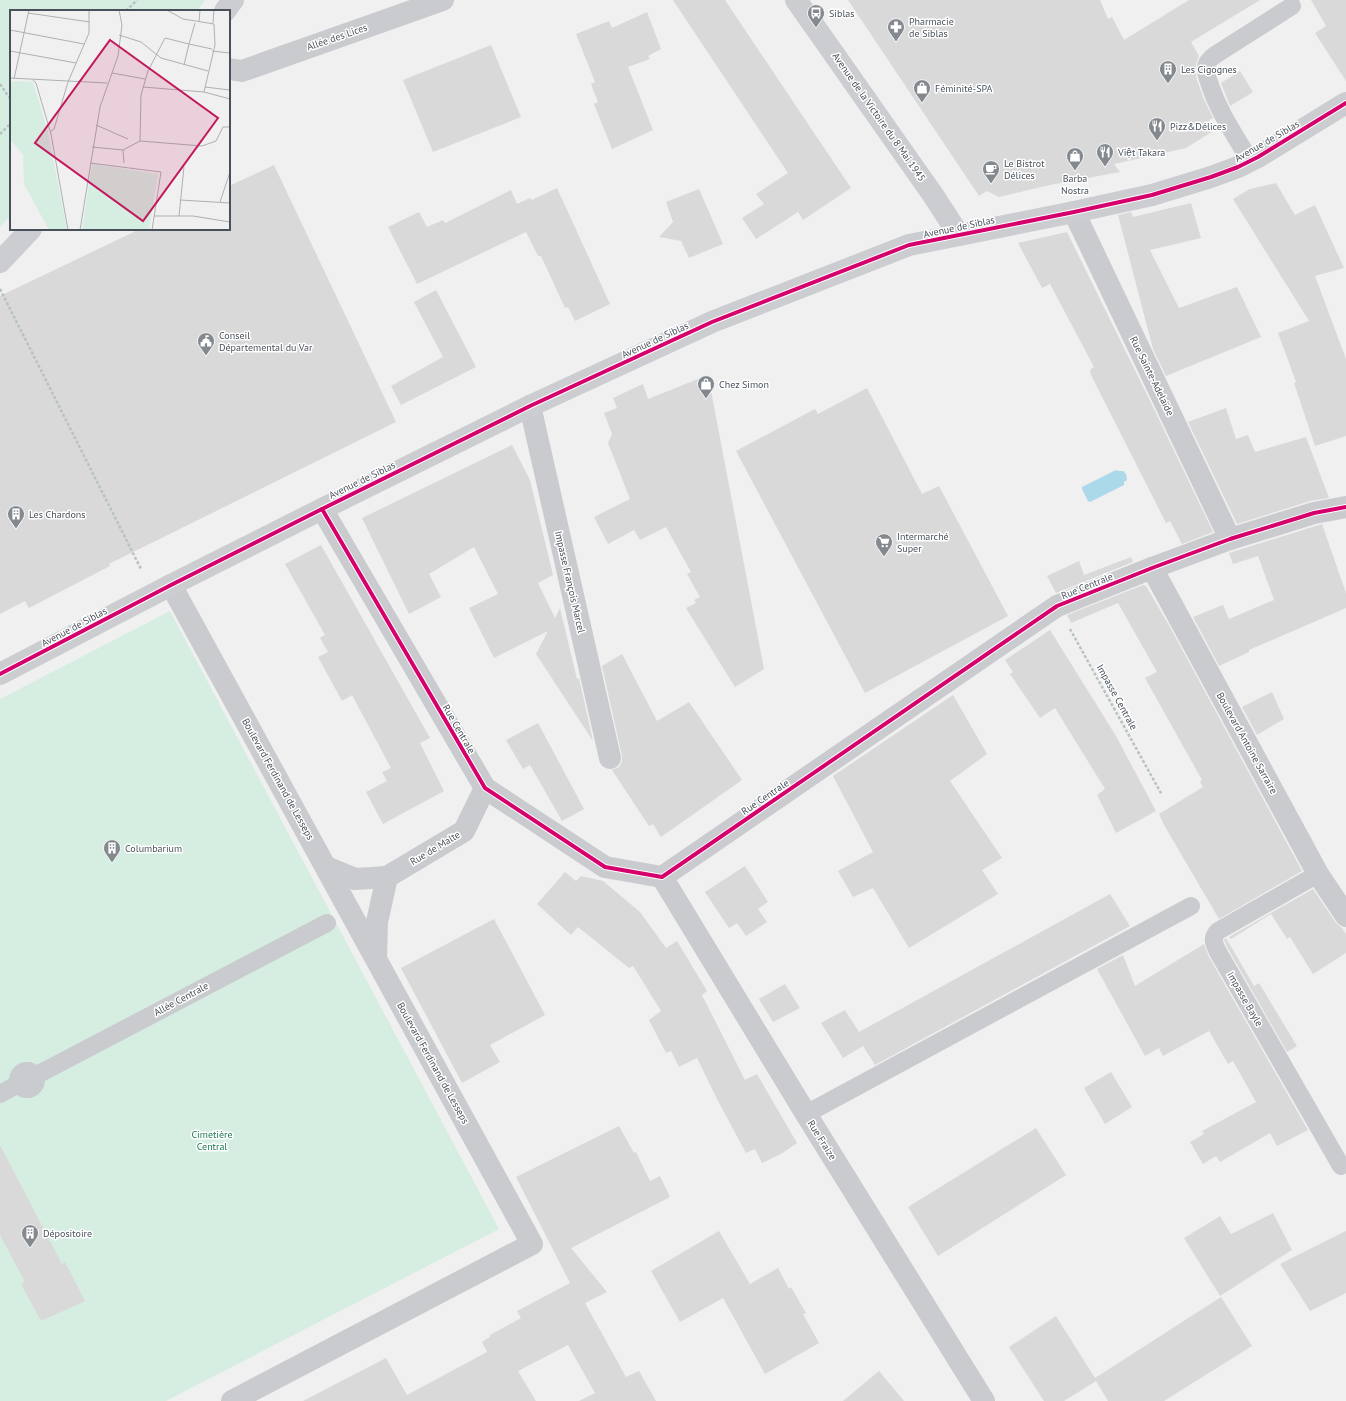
<svg xmlns="http://www.w3.org/2000/svg" width="1346" height="1401" font-family="'PT Sans',sans-serif">
<style>
.green{fill:#d5eee1}
.water{fill:#acd9ea}
.building{fill:#d9d9da}
.lines{fill:none;stroke-linecap:round;stroke-linejoin:round}
.path{stroke:#b8c3c0;stroke-width:2.5;stroke-dasharray:3 2;stroke-linecap:butt}
.lane{stroke:#cacbce;stroke-width:18}
.street{stroke:#cacbce;stroke-width:22}
.secondary{stroke:#cbcdd0;stroke-width:22}
.cycleway-casing{stroke:#fff;stroke-width:6}
.cycleway{stroke:#d6006c;stroke-width:4}
.labels{text-anchor:middle;dominant-baseline:central;stroke-width:3;stroke-linejoin:round;paint-order:stroke}
.poi-label{font-size:10px;fill:#48515b;stroke:#fff;text-anchor:start}
.street-label{font-size:10px;fill:#48515b;stroke:#fff}
.park-label{font-size:10px;fill:#1c7950;stroke:#fff}
.inset-road{fill:none;stroke:#adb0b4;stroke-width:1}
.view{fill:#c2185b;fill-opacity:0.15;stroke:#c2185b;stroke-width:2}
.inset-edge{fill:none;stroke:#48515b;stroke-width:2}
</style>
<rect width="100%" height="100%" fill="#f0f0f0"/>
<g class="green">
<polygon points="0,0 205,0 197,11 11,11 11,215 0,227"/>
<polygon points="170,611 499,1229 166,1401 0,1401 0,699"/>
</g>
<polygon class="water" points="1116,470 1118,471 1123,471 1126,474 1127,480 1124,482 1124,485 1090,502 1088,501 1082,489 1082,487"/>
<g class="building">
<polygon points="673,0 725,0 851,188 803,220 798,212 756,239 742,218 764,204 756,194 788,173"/>
<polygon points="848,0 1100,0 1108,19 1112,17 1124,40 1189,0 1260,0 1191,42 1199,56 1196,64 1196,77 1203,97 1213,118 1209,120 1215,130 1186,148 1114,164 1120,172 1050,185 999,197 987,191 979,196"/>
<polygon points="1311,0 1346,0 1346,81 1315,33 1326,26"/>
<polygon points="647,12 661,49 648,56 650,59 628,67 653,130 612,149 594,104 598,102 591,84 595,82 576,34 609,21 612,28"/>
<polygon points="491,45 521,117 433,152 403,80"/>
<polygon points="1240,71 1253,92 1230,106 1221,83"/>
<polygon points="274,165 396,422 109,564 110,566 29,608 25,601 0,614 0,296 140,229 229,229 229,186"/>
<polygon points="1276,183 1295,215 1315,205 1344,268 1315,276 1346,359 1346,436 1315,446 1294,383 1296,382 1278,333 1309,321 1233,199 1250,189"/>
<polygon points="557,188 610,304 575,321 568,307 565,308 541,256 538,256 526,232 417,284 388,227 419,212 427,227 443,220 445,223 511,190 517,204 530,198 532,200"/>
<polygon points="699,189 723,244 689,258 681,241 659,237 673,222 666,202"/>
<polygon points="1191,203 1201,238 1150,250 1179,308 1237,287 1261,337 1166,376 1153,349 1118,215 1131,212 1133,217"/>
<polygon points="1067,232 1154,409 1213,532 1182,544 1170,521 1166,523 1091,375 1090,370 1094,367 1050,284 1042,288 1018,243"/>
<polygon points="436,290 476,367 401,405 391,386 443,357 414,302"/>
<polygon points="708,375 764,669 735,687 686,608 696,603 694,600 700,597 687,574 691,572 666,527 640,540 634,530 608,544 594,517 630,499 608,443 612,434 604,413 617,408 613,398 643,384 648,399"/>
<polygon points="867,388 922,494 939,486 1008,616 865,693 736,451 815,409 818,414"/>
<polygon points="1226,408 1236,439 1248,435 1255,452 1306,437 1329,498 1310,501 1237,524 1188,422"/>
<polygon points="512,445 530,480 553,575 538,583 555,618 560,608 577,679 579,678 593,741 536,654 548,631 494,658 469,608 498,594 474,547 429,574 441,597 409,614 362,518"/>
<polygon points="1322,524 1346,593 1346,608 1249,650 1249,652 1219,666 1193,617 1223,605 1229,619 1274,600 1258,556 1233,564 1229,553"/>
<polygon points="321,545 430,738 420,743 444,791 383,824 366,792 387,781 382,772 391,768 352,695 342,701 318,657 328,652 320,638 325,635 285,564"/>
<polygon points="1131,557 1133,562 1056,593 1047,576 1079,561 1084,575"/>
<polygon points="1143,585 1146,586 1170,627 1302,871 1219,919 1164,825 1159,814 1203,787 1200,782 1202,780 1145,678 1157,672 1118,603 1071,623 1067,615"/>
<polygon points="1050,630 1116,736 1156,811 1116,833 1097,795 1105,789 1055,708 1040,718 1010,674 1013,672 1005,660"/>
<polygon points="622,654 657,721 689,702 742,780 661,837 653,824 649,826 612,770 619,767 622,761 622,756 602,666"/>
<polygon points="1272,692 1284,719 1257,735 1242,707"/>
<polygon points="953,695 987,754 950,781 1002,858 982,870 998,894 909,948 873,888 853,897 838,871 873,852 833,776"/>
<polygon points="538,723 584,809 562,821 530,765 523,769 506,740"/>
<polygon points="745,866 768,902 758,909 767,922 746,936 737,923 729,928 705,892"/>
<polygon points="565,872 576,881 581,876 603,881 640,912 666,948 677,941 707,991 702,995 745,1080 757,1074 797,1143 781,1154 762,1163 755,1149 746,1153 718,1101 697,1058 679,1067 671,1051 666,1053 649,1020 661,1011 633,966 629,968 578,927 571,935 537,904"/>
<polygon points="1313,889 1336,923 1342,928 1346,934 1346,953 1313,974 1290,937 1287,939 1271,914 1231,939 1229,937"/>
<polygon points="1110,894 1130,926 875,1065 863,1046 843,1058 821,1023 845,1010 859,1032"/>
<polygon points="494,919 545,1015 490,1045 500,1062 462,1083 401,968"/>
<polygon points="1226,938 1254,986 1259,983 1297,1046 1287,1052 1227,947 1224,940"/>
<polygon points="1204,944 1209,957 1308,1130 1277,1146 1270,1133 1220,1162 1216,1156 1203,1164 1190,1142 1204,1134 1202,1131 1256,1102 1233,1061 1228,1064 1209,1031 1163,1056 1159,1048 1145,1056 1097,969 1123,955 1135,986"/>
<polygon points="785,984 800,1008 773,1022 759,999"/>
<polygon points="1111,1072 1132,1107 1105,1124 1084,1088"/>
<polygon points="619,1126 634,1153 636,1152 650,1181 660,1176 670,1197 571,1248 607,1292 585,1303 626,1377 639,1371 656,1401 579,1401 595,1393 568,1345 518,1371 536,1401 303,1401 386,1358 407,1395 487,1352 482,1342 490,1337 490,1335 521,1318 517,1311 570,1283 516,1177"/>
<polygon points="1036,1128 1066,1175 938,1256 908,1207"/>
<polygon points="0,1145 62,1264 65,1262 85,1301 41,1321 21,1284 25,1282 0,1235"/>
<polygon points="1273,1213 1292,1250 1220,1296 1184,1238 1220,1216 1231,1234"/>
<polygon points="719,1231 750,1284 778,1268 789,1289 791,1287 806,1313 803,1314 819,1343 765,1374 723,1298 680,1322 651,1271"/>
<polygon points="1346,1231 1346,1293 1310,1311 1280,1264"/>
<polygon points="1221,1297 1252,1346 1164,1401 1108,1401 1096,1381 1064,1401 1044,1401 1009,1347 1056,1316 1095,1378"/>
<polygon points="879,1371 904,1401 843,1401"/>
</g>
<g class="lines">
<g class="path">
<polyline points="126,11 137,0"/>
<polyline points="0,84 11,100"/>
<polyline points="0,134 11,123"/>
<polyline points="0,289 141,569"/>
<polyline points="1070,629 1162,795"/>
</g>
<g class="lane">
<path d="M1250 161C1235 135 1218 111 1209 82 1207 77 1205 72 1206 67 1206 62 1211 58 1215 55L1292 6"/>
<path d="M1318 874 1218 931C1211 938 1214 944 1218 952L1341 1166"/>
<circle cx="27" cy="1080" r="9"/>
<polyline points="35,1076 327,923"/>
<polyline points="0,1094 20,1083"/>
<polyline points="806,1114 1191,906"/>
</g>
<g class="street">
<polyline points="229,69 242,71 443,0"/>
<polyline points="1074,212 1230,539"/>
<polyline points="530,406 610,758"/>
<polyline points="322,509 485,788 605,867 662,877 1057,606 1152,568 1230,539 1314,513 1346,507"/>
<polyline points="1152,568 1318,874 1346,916"/>
<polyline points="171,585 532,1244 232,1401"/>
<polyline points="326,867 355,879 387,877 377,922 376,958"/>
<polyline points="387,877 464,831 485,788"/>
<polyline points="662,877 806,1114 984,1401"/>
</g>
<g class="secondary">
<polyline points="796,0 933,195 959,235"/>
<polyline points="225,11 233,0"/>
<polyline points="0,262 31,229"/>
<polyline points="0,674 171,585 322,509 530,406 712,322 909,245 1074,212 1152,195 1211,177 1238,167 1258,157 1346,103"/>
</g>
<g class="cycleway-casing">
<g id="cycleway">
<polyline points="322,509 485,788 605,867 662,877 1057,606 1152,568 1230,539 1314,513 1346,507"/>
<polyline points="0,674 171,585 322,509 530,406 712,322 909,245 1074,212 1152,195 1211,177 1238,167 1258,157 1346,103"/>
</g>
</g>
<use href="#cycleway" class="cycleway"/>
</g>
<defs>
<g id="bus-pin" transform="scale(0.9)"><path d="M0 17L-7.5 6A9.5 9.5 0 1 1 7.5 6Z" fill="#83898f" stroke="#fff"/><path d="M-5-6H5V4H4V6H2V4H-2V6H-4V4H-5ZM-3.5-4V0h7V-4ZM-3.5 1.2v1.5H-2V1.2ZM2 1.2v1.5H3.5V1.2Z" fill="#fff"/></g>
<g id="pharmacy-pin" transform="scale(0.9)"><path d="M0 17L-7.5 6A9.5 9.5 0 1 1 7.5 6Z" fill="#83898f" stroke="#fff"/><path d="M-2-6h4v4h4v4h-4v4h-4v-4h-4v-4h4Z" fill="#fff"/></g>
<g id="building-pin" transform="scale(0.9)"><path d="M0 17L-7.5 6A9.5 9.5 0 1 1 7.5 6Z" fill="#83898f" stroke="#fff"/><path d="M-4-6H4V6H1V3H-1V6H-4ZM-2.5-4.3h1.7v1.8h-1.7ZM.8-4.3h1.7v1.8H.8ZM-2.5-1h1.7V.8h-1.7ZM.8-1h1.7V.8H.8Z" fill="#fff"/></g>
<g id="shop-pin" transform="scale(0.9)"><path d="M0 17L-7.5 6A9.5 9.5 0 1 1 7.5 6Z" fill="#83898f" stroke="#fff"/><path d="M-5-2.5h2.3a2.7 3.5 0 0 1 5.4 0H5L5.5 6h-11ZM-1.5-2.5h3a1.5 2.3 0 0 0-3 0Z" fill="#fff"/></g>
<g id="restaurant-pin" transform="scale(0.9)"><path d="M0 17L-7.5 6A9.5 9.5 0 1 1 7.5 6Z" fill="#83898f" stroke="#fff"/><path d="M-5-6h1v4h1v-4h1v4h1v-4h1v5L-1.5 .5V6h-2V.5L-5-1ZM5-6V6H3V1.5H1.5Q1.5-4 5-6Z" fill="#fff"/></g>
<g id="cafe-pin" transform="scale(0.9)"><path d="M0 17L-7.5 6A9.5 9.5 0 1 1 7.5 6Z" fill="#83898f" stroke="#fff"/><path d="M-5.5-4.5H6V0H3Q3 3.5 0 3.5H-2.5Q-5.5 3.5-5.5 0ZM3-3.2v2h1.7v-2ZM-6 4.5H4V6H-6Z" fill="#fff"/></g>
<g id="civic-pin" transform="scale(0.9)"><path d="M0 17L-7.5 6A9.5 9.5 0 1 1 7.5 6Z" fill="#83898f" stroke="#fff"/><path d="M-.6-6.5H3V-4.5H.6V-3L4-1V1h2V6H-6V1h2V-1L-.6-3ZM-1.2 2.5V6h2.4V2.5Z" fill="#fff"/></g>
<g id="supermarket-pin" transform="scale(0.9)"><path d="M0 17L-7.5 6A9.5 9.5 0 1 1 7.5 6Z" fill="#83898f" stroke="#fff"/><path d="M-6-5.5h2.5l.6 2H6L4.5 2H-2.5L-4.4-4H-6ZM-1.5 3.2a1.3 1.3 0 1 0 .1 0ZM3 3.2a1.3 1.3 0 1 0 .1 0Z" fill="#fff"/></g>
</defs>
<g fill-rule="evenodd">
<use href="#bus-pin" x="816" y="13"/>
<use href="#pharmacy-pin" x="896" y="27"/>
<use href="#building-pin" x="1168" y="69"/>
<use href="#shop-pin" x="922" y="88"/>
<use href="#restaurant-pin" x="1157" y="126"/>
<use href="#restaurant-pin" x="1105" y="152"/>
<use href="#shop-pin" x="1075" y="156"/>
<use href="#cafe-pin" x="991" y="169"/>
<use href="#civic-pin" x="206" y="341"/>
<use href="#shop-pin" x="706" y="384"/>
<use href="#building-pin" x="16" y="514"/>
<use href="#supermarket-pin" x="884" y="542"/>
<use href="#building-pin" x="112" y="848"/>
<use href="#building-pin" x="30" y="1233"/>
</g>
<g class="labels">
<g class="poi-label">
<text x="829" y="13">Siblas</text>
<text x="909" y="21">Pharmacie<tspan x="909" dy="12">de Siblas</tspan></text>
<text x="1181" y="69">Les Cigognes</text>
<text x="935" y="88">Féminité-SPA</text>
<text x="1170" y="126">Pizz&amp;Délices</text>
<text x="1118" y="152">Việt Takara</text>
<text x="1004" y="163">Le Bistrot<tspan x="1004" dy="12">Délices</tspan></text>
<text x="1075" y="178" text-anchor="middle">Barba<tspan x="1075" dy="12">Nostra</tspan></text>
<text x="219" y="335">Conseil<tspan x="219" dy="12">Départemental du Var</tspan></text>
<text x="719" y="384">Chez Simon</text>
<text x="29" y="514">Les Chardons</text>
<text x="897" y="536">Intermarché<tspan x="897" dy="12">Super</tspan></text>
<text x="125" y="848">Columbarium</text>
<text x="43" y="1233">Dépositoire</text>
</g>
<g class="street-label">
<text transform="translate(337 37) rotate(-19)">Allée des Lices</text>
<text transform="translate(879 117) rotate(55)">Avenue de la Victoire du 8 Mai 1945</text>
<text transform="translate(1267 141) rotate(-30)">Avenue de Siblas</text>
<text transform="translate(959 227) rotate(-12)">Avenue de Siblas</text>
<text transform="translate(655 340) rotate(-25)">Avenue de Siblas</text>
<text transform="translate(1152 376) rotate(64)">Rue Sainte-Adelaïde</text>
<text transform="translate(362 480) rotate(-26)">Avenue de Siblas</text>
<text transform="translate(570 582) rotate(77)">Impasse François Marcel</text>
<text transform="translate(1087 586) rotate(-22)">Rue Centrale</text>
<text transform="translate(74 627) rotate(-28)">Avenue de Siblas</text>
<text transform="translate(1117 697) rotate(61)">Impasse Centrale</text>
<text transform="translate(459 729) rotate(60)">Rue Centrale</text>
<text transform="translate(1247 743) rotate(61)">Boulevard Antoine Sarraire</text>
<text transform="translate(278 779) rotate(61)">Boulevard Ferdinand de Lesseps</text>
<text transform="translate(765 797) rotate(-34)">Rue Centrale</text>
<text transform="translate(435 848) rotate(-31)">Rue de Malte</text>
<text transform="translate(181 999) rotate(-28)">Allée Centrale</text>
<text transform="translate(1245 999) rotate(60)">Impasse Bayle</text>
<text transform="translate(433 1063) rotate(61)">Boulevard Ferdinand de Lesseps</text>
<text transform="translate(822 1140) rotate(58)">Rue Fraize</text>
</g>
<g class="park-label">
<text x="212" y="1134">Cimetière<tspan x="212" dy="12">Central</tspan></text>
</g>
</g>
<g transform="translate(10 10)">
<rect width="220" height="220" fill="#f0f0f0"/>
<path d="M4 71 23 72 38 122 57 220H39L14 174 13 145 1 130 0 73ZM82 154 148 164 139 220H72Z" fill="#d5eee1"/>
<path class="inset-road" d="M157 0 173 9 204 14 205 35 194 82M18 3 80 12M189 12 190 0M185 13 179 34 202 39M203 13 204 0M0 20 74 34M109 25 131 32 151 48 198 61M0 41 66 53M202 41 220 43M102 63 135 69M0 68 97 73M4 69 19 0M23 70 26 73 41 124 58 220M133 77 194 82 220 89M195 77 220 80M86 115 118 129M40 122 44 119 58 72 79 23V0M130 131 192 136 206 131 213 117H220M82 137 113 140 130 131 131 85 138 61 155 28 179 34 174 55M113 140 114 153M80 153 151 162 142 220M170 190 220 193M210 192 220 162M144 206H183L220 212M169 206 174 157M70 220 90 97 108 46 112 15 109 0"/>
<path class="view" d="M100 30 208 108 133 211 25 133Z"/>
<rect width="220" height="220" class="inset-edge"/>
</g>
</svg>
